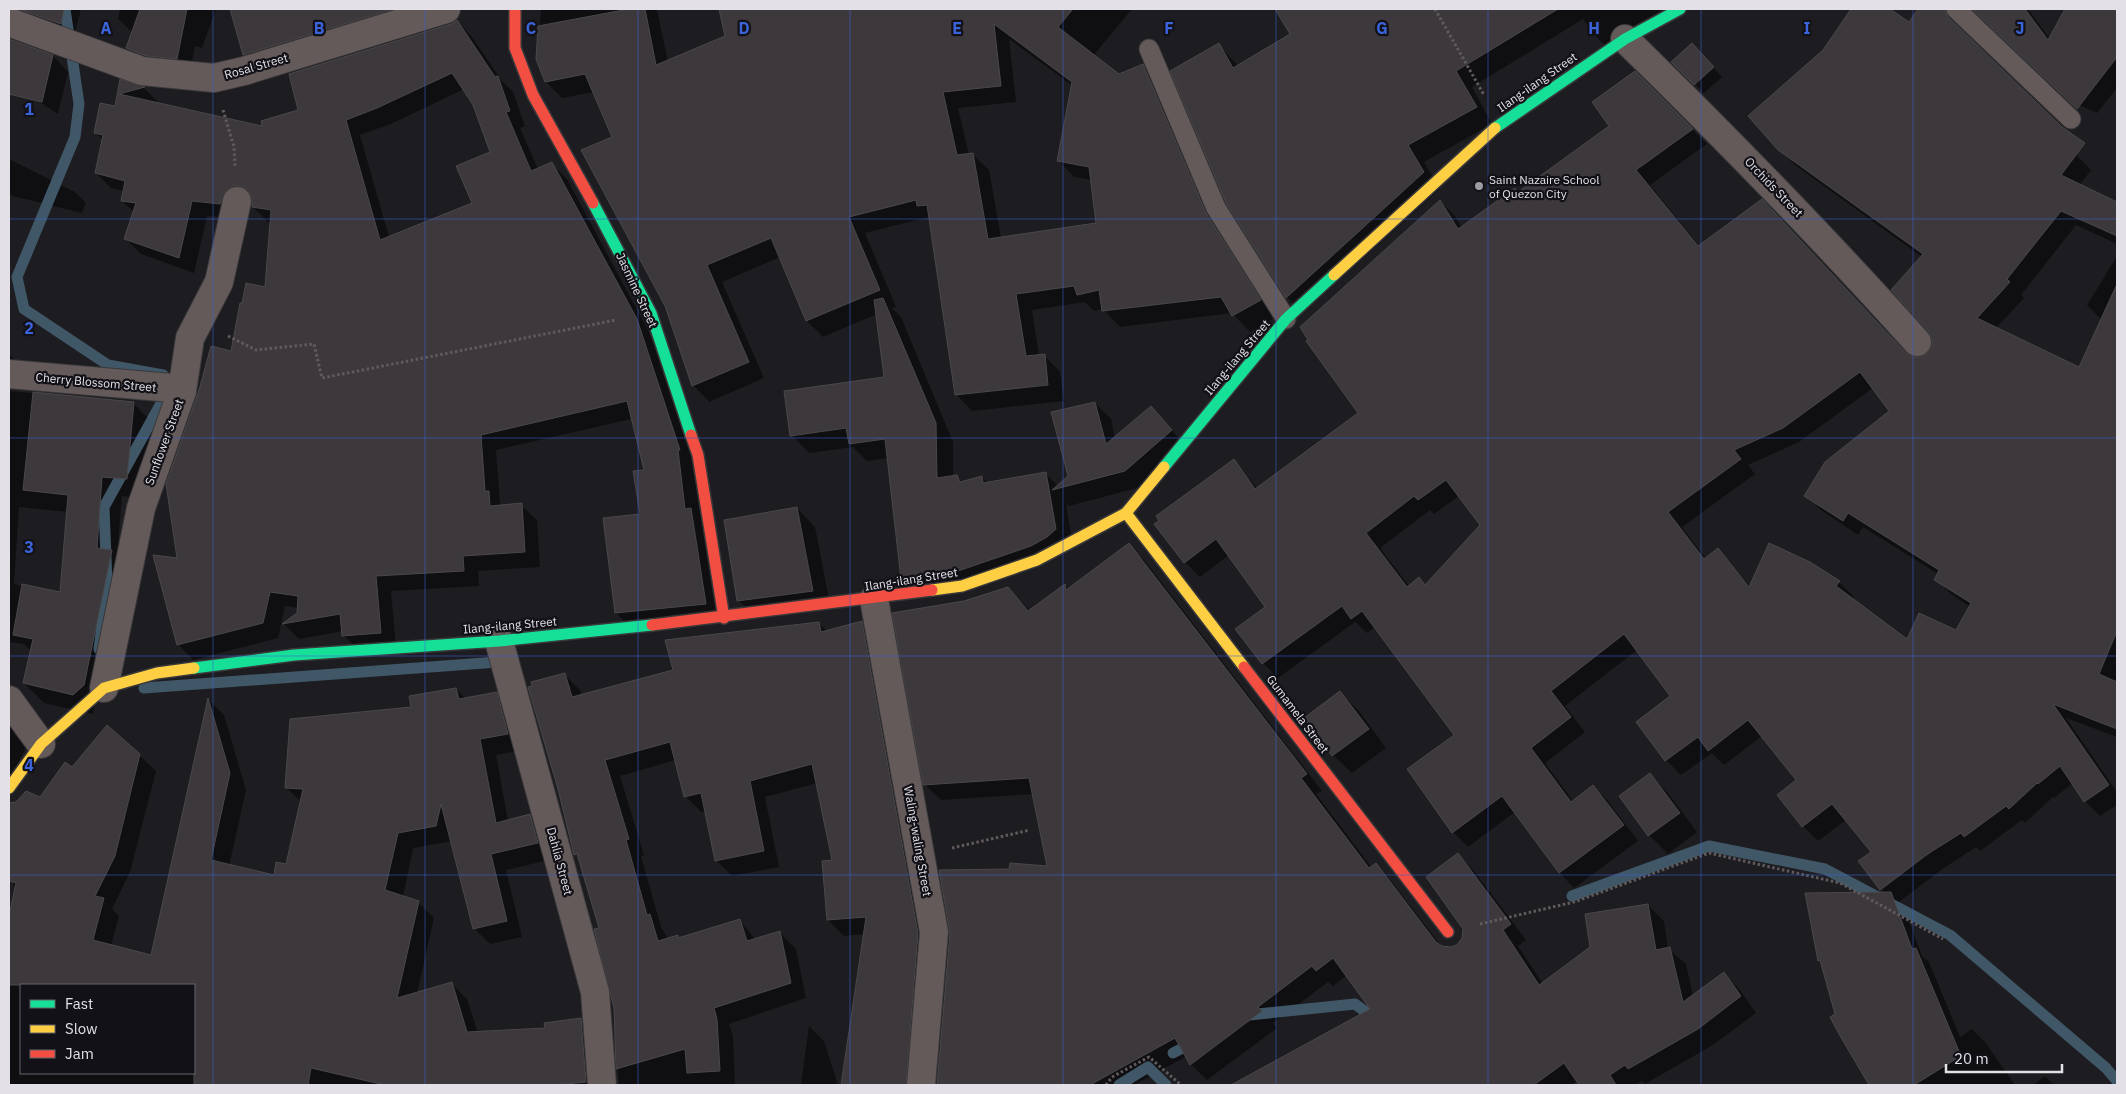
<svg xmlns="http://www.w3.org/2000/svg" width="2126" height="1094" font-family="'IBM Plex Sans',sans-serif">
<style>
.shadow{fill:#0007;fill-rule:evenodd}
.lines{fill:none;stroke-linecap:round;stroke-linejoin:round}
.stream{stroke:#405767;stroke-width:11}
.building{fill:#3c383c;stroke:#4a484a;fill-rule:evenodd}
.lane-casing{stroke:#39383b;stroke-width:21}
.street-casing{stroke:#39383b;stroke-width:30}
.fast-casing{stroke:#39383b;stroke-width:14}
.slow-casing{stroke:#39383b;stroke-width:14}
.jam-casing{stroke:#39383b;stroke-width:14}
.path{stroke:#605a5c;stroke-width:3;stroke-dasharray:2.5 2.5;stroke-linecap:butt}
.lane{stroke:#645a59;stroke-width:19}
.street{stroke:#645a59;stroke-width:28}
.fast{stroke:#16e098;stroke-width:11}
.slow{stroke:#ffcf43;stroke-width:11}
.jam{stroke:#f24e42;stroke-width:11}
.grid{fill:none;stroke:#3b64da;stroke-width:1;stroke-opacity:0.55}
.poi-dot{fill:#9e9ca1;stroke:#131118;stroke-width:2}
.labels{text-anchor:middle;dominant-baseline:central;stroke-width:4.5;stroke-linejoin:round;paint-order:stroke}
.street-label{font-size:12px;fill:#e3e1e7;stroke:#131118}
.poi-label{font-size:12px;fill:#e3e1e7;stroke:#131118;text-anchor:start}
.grid-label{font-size:16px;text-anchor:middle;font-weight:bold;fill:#3b64da;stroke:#131118;stroke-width:4.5;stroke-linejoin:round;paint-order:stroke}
</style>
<rect width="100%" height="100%" fill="#1d1c20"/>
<g class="shadow">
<polygon points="21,9 81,9 74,37 34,22"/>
<polygon points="120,9 216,9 202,48 195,46 190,71 141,61 128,48 133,33 118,19"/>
<polygon points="231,9 449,9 257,68 244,54"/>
<path d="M541 9H661L657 10 668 62 727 37 720 9H1132L1093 56 1119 76 1143 66 1159 82 1276 317 1250 332 1232 313 1120 327 1103 309 1094 311 1085 302 1032 310 1039 356 1044 355 1060 372 1064 401 972 411 956 394 929 217 865 233 896 307 892 308 901 317 953 442V477L957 476 963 483 982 477 988 483 1046 474 1058 486 1069 477 1095 403 1111 419 1115 438 1151 407 1187 447 1141 487 1069 506 1066 503 1073 547 920 596 902 579 888 458 867 461 853 447 809 453 792 435 885 378 877 314 823 337 807 321 780 257 722 282 764 378 709 402 693 385 614 138 594 92 562 98 546 82 537 59ZM1009 39 1073 86 1058 160 1074 177 1092 180 1098 224 1001 238 989 170 972 154 969 155 958 108 1016 102Z"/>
<polygon points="1277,9 1428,9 1429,11 1432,9 1670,9 1609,50 1593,33 1583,19 1472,87 1492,124 1424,162 1440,189 1303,313 1287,297 1218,44 1238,66 1291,34"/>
<path d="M1852 9H1888L1909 23 1922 9 1950 30 1971 90 2076 155 2091 170 2079 186 2117 204V244L2076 225 2021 295 2024 298 1996 328 2079 368 2102 320 2087 305 2117 256V737L2066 718 2117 792V805L2100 816 2085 801 2073 783 2054 798 2053 797 2025 823 2022 820 1980 851 1976 847 1941 870 1899 902 1904 907 1922 956 1929 962 1960 1037 1972 1029 1985 1042 2015 1085H1885L1886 1047 1836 1015 1822 963 1819 960 1885 894 1882 890 1932 852 1930 850 1881 890 1860 862 1872 852 1846 820 1818 841 1803 826 1797 781 1762 736 1724 765 1712 753 1681 775 1666 760 1638 722 1672 696 1637 650 1565 706 1585 732 1545 763 1573 801 1593 786 1608 801 1638 841 1574 888 1560 873 1515 812 1468 847 1453 832 1456 736 1375 627 1367 633 1355 622 1278 678 1263 663 1267 607 1229 555 1200 577 1185 562 1234 461 1258 489 1360 413 1440 201 1455 216 1462 228 1518 193 1611 126 1635 72 1707 144 1650 185 1699 246 1911 358 1920 359 1929 354 1933 347 1922 257 1795 165 1779 149 1824 50ZM1873 388 1891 411 1806 495 1821 510 1858 535 1863 527 1938 574 1936 579 1951 594 1970 607 1957 632 1908 641 1852 600 1854 597 1839 582 1750 586 1718 550 1706 559 1682 527 1755 474 1748 465 1799 442ZM1459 496 1481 525 1426 586H1409L1380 548 1430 510 1434 514Z"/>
<polygon points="1979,9 2028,9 2050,39 2067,9 2115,9 2117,10 2117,88 2097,113 2068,100 1976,11"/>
<path d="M457 21 472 37 502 81 513 92 525 126 520 128 538 169 552 164 567 179 651 336 694 465 721 619 631 628 616 613 641 515 645 471 631 419 496 450 500 503 502 506 521 505 537 520 540 567 478 571 479 586 391 591 396 648 359 651 343 635V631L299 639 284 624 298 613 299 608 285 606 278 638 193 660 178 644V559L232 353 266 289 271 223 268 222 253 207V201H248L236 218 207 216 194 273 141 254 126 239 134 212 122 201 124 191 111 188 96 173 103 140 95 132 116 107 121 81 144 88 158 102 155 103 264 128 299 111ZM464 89 474 105 492 152 474 204 389 237 360 135 393 123Z"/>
<polygon points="10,40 53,56 68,72 58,114 9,82"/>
<polygon points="1701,54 1722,77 1704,93 1673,62"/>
<polygon points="9,159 75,192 86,203 82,213 9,195"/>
<path d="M9 354 18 363 10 391 133 403 153 423 147 499 122 496 117 557 93 714 44 703 24 683 31 651 24 644 9 642ZM19 507 68 512 62 594 14 584Z"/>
<polygon points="797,508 815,527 831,609 757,619 738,600"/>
<polygon points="1129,545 1145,561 1322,791 1316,794 1372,868 1375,865 1391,881 1443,948 1450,949 1458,946 1463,939 1465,929 1458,855 1474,871 1526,940 1518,946 1543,984 1648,905 1664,921 1668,949 1686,964 1693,996 1724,974 1740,990 1756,1013 1713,1045 1645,1084 1642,1081 1634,1085 1580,1085 1577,1081 1571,1085 1234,1085 1372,1009 1347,975 1333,986 1328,982 1273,1023 1277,1028 1207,1080 1191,1064 1187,1056 1134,1085 938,1085 951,933 1010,870 1049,867 1033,794 941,800 924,784 965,603 1008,588 1030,611 1065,585 1069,589"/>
<polygon points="862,622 878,638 934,950 922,1085 842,1085 865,934 844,936 828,920 833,861 817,783 765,797 779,867 732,876 716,860 706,811 701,812 685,796 676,760 620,776 644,855 641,856 661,927 668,939 677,937 679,939 740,921 756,940 780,933 796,949 806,998 729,1024 733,1036 735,1085 619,1085 615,1008 601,929 580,859 575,854 564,674 580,690 582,696 674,671 818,623 827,631"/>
<path d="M456 689 466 699 496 694 512 710 523 750 496 755 508 821 530 816 546 832 553 859 506 870 522 937 490 944 474 928 452 841 413 848 403 897 418 902 434 918 417 993 451 983 467 999 478 1033 546 1030 581 1019 597 1035 602 1085H9V922L16 888 9 878 42 797 72 769 139 755 156 771 130 872 112 909 119 916 111 946 152 956 209 700 224 715 246 790 229 866 274 877 287 866 302 803 286 787 412 708ZM21 985H194V1073H21Z"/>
<polygon points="1340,693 1359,711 1386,748 1352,773 1333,755"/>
<polygon points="9,725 27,746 9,780"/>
<polygon points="1650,775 1668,793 1697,832 1668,854 1649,835"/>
<polygon points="809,1026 824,1041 838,1085 801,1085"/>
<polygon points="2045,1076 2054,1085 2033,1085"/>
</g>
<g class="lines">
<g class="stream">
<polyline points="65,9 79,104 75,137 17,277 24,309 108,365 163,375 164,398 104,507 107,584 99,649"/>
<polyline points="144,688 498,662 500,669"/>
<polyline points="1572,896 1709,846 1825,869 1950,935 2106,1068 2117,1081"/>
<polyline points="1244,1017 1249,1015 1355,1004 1371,1016 1375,1022"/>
<polyline points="1173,1053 1194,1042"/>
<polyline points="1119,1085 1148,1067 1166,1085"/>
</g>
</g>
<g class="building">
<polygon points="18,9 64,9 61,24"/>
<polygon points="140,9 187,9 177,59 146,56 126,48"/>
<polygon points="230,9 394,9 243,55"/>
<path d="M629 9H645L656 65 725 36 719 9H1073L1058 27 1119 74 1143 64 1206 213 1261 300 1232 316 1221 297 1102 311 1099 290 1077 295 1074 286 1016 294 1026 356 1045 354 1048 385 955 395 927 205 917 206 916 200 849 217 880 290 806 321 771 238 707 265 749 362 692 386 665 306 581 150 612 137 585 74 545 82 536 59 538 26ZM994 24 1072 82 1057 161 1089 167 1096 223 988 239 973 153 957 155 943 92 1001 86Z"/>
<polygon points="1275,9 1558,9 1456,71 1477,107 1408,145 1424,172 1286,298 1226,203 1170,71 1219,43 1233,68 1285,37 1290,34"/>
<path d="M1851 9H1890L1909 22 1918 9H1945L1948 17 2062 127 2085 143 2061 175 2117 202V236L2061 211 2007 279 2010 282 1977 318 2079 367 2117 284V631L2099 674 2117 682V729L2053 704 2109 785 2084 802 2060 766 2038 784 2037 783 2009 809 2006 806 1964 837 1961 833 1926 855 1880 890 1858 861 1871 852 1832 804 1802 827 1777 795 1796 780 1748 720 1708 751 1698 737 1665 761 1636 722 1670 696 1624 634 1551 691 1571 717 1531 748 1571 802 1593 785 1624 825 1559 873 1502 796 1452 833 1407 769 1454 735 1362 611 1351 619 1342 606 1262 664 1235 629 1265 607 1216 539 1184 563 1154 524 1159 521 1156 516 1234 459 1255 489 1358 413 1306 341 1308 340 1300 327 1440 200 1458 229 1515 188 1518 192 1609 126 1592 102 1635 71 1693 129 1636 170 1698 246 1762 199 1905 352 1913 357H1921L1927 354 1932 346V338L1929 332 1891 290 1923 254 1778 150 1748 116 1823 50ZM1860 372 1889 411 1825 462 1804 496 1843 521 1848 513 1939 570 1934 580 1971 603 1956 630 1919 613 1907 639 1836 586 1840 581 1810 562 1769 543 1749 587 1718 548 1704 559 1668 512 1741 459 1734 450 1783 428ZM1446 480 1480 525 1425 585 1419 577 1407 587 1366 533 1414 496 1418 500Z"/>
<polygon points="1972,9 2025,9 2048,40 2065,9 2117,9 2117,57 2077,109"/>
<path d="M457 20 495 77 498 76 510 111 506 112 531 171 552 162 637 319 680 450H678L685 509 691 508 706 604 615 613 603 518 640 514 633 471 644 470 627 401 481 435 485 491H489L490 506 522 503 525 552 463 556 464 571 376 576 381 633 342 636 340 614 282 624 297 613 298 596 270 592 263 623 177 645 153 555 177 558 166 484 199 390 211 346 231 351 240 303H242L246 283 265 287 271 210 252 207V197L248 190 241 186H233L225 191 220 204 192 201 179 258 124 239 136 203 121 201 125 181 95 173 103 135 94 133 100 103 115 106 120 79 145 87 119 94 262 126 261 121 298 110 289 74 451 24ZM452 73 473 105 490 152 456 166 472 203 380 240 346 120 377 108Z"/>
<polygon points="9,39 53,55 42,102 9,94"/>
<polygon points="1692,43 1714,67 1694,85 1671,62"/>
<polygon points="883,298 936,423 937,478 957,475 960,482 982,476 983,483 1046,472 1056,529 1047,537 1031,546 958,571 901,579 885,439 849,444 846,428 790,436 784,391 884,377 874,300"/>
<polygon points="33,392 134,402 127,479 102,477 97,548 112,550 84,685 73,695 23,683 33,639 13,635 22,584 60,592 68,495 23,490"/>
<polygon points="1095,402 1106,444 1151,406 1172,430 1125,471 1052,490 1068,476 1051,412"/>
<polygon points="797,507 813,591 737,601 724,520"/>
<polygon points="1129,543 1307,774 1301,778 1369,868 1376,863 1436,942 1442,946 1450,947 1457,945 1462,938 1463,929 1426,877 1458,853 1511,924 1503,930 1539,985 1590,947 1585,914 1648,904 1656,950 1670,947 1683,1002 1724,972 1741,996 1698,1029 1628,1069 1625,1065 1610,1075 1616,1085 1579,1085 1564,1063 1534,1085 1231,1085 1370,1009 1333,958 1316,971 1312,966 1258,1007 1262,1011 1190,1065 1175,1038 1090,1085 937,1085 950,933 939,870 1009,869 1010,863 1047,866 1029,778 923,785 892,613 964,601 1008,587 1028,611 1065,584 1066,590"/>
<polygon points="862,621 918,933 906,1085 841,1085 866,917 827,920 822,861 832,860 812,764 750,781 764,851 715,861 701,793 684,797 670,742 605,760 629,839 626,840 647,915 650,914 658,941 678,935 678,938 740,919 747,941 780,931 791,983 714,1008 717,1019 720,1071 687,1073 685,1049 616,1069 614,1008 594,929 599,928 577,854 574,855 558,789 528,687 532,686 531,682 565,673 572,697 673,670 665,640 819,622 821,632"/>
<polygon points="456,688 459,699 497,692 508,734 480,739 496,823 530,814 538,843 491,854 507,921 473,929 441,804 436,826 398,833 385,890 419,901 397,998 452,982 467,1032 545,1028 544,1023 581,1018 586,1082 555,1085 385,1085 311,1068 308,1085 194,1085 194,985 9,985 9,916 16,883 9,881 9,803 16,802 26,791 40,797 65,762 72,767 107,725 140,754 115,856 95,896 104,898 93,940 151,955 208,698 230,773 211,860 274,875 276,862 286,864 303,789 285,788 290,719 411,707 409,696"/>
<polygon points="1340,691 1369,729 1332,756 1304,718"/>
<polygon points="1650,773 1680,813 1648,836 1619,796"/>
<polygon points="1891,892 1912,949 1916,948 1961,1056 1914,1085 1869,1085 1839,1034 1830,1017 1835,1014 1820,960 1818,961 1805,893"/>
</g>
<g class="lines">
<g class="lane-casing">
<g id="lane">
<polyline points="1956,9 2071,119"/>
<polyline points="1149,49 1216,208 1286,319"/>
</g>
</g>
<g class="street-casing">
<g id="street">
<polyline points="9,22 142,71 214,78 244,71 446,9"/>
<path d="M1625 39C1725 137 1823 237 1917 342"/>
<polyline points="9,374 172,388 182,391"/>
<polyline points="874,599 934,932 921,1085"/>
<polyline points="499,641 595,992 602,1085"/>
<polyline points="104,688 141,508 182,391 190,338 219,282 237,201"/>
<polyline points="9,700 41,744"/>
</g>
</g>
<g class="fast-casing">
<g id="fast">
<polyline points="1495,128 1625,39 1680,9"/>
<polyline points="593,203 651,313 691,435"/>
<polyline points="1164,467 1286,319 1334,275"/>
<polyline points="194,668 294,655 499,641 652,625"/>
</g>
</g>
<g class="slow-casing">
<g id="slow">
<polyline points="1334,275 1495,128"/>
<polyline points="1126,513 1244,667"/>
<polyline points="932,590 962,586 1037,560 1126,513 1164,467"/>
<polyline points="9,788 41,744 104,688 157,673 194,668"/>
</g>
</g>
<g class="jam-casing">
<g id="jam">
<polyline points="515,9 515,48 533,95 593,203"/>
<polyline points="691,435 698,455 724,618"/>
<polyline points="652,625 932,590"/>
<polyline points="1244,667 1448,932"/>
</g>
</g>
<g class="path">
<polyline points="1435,9 1484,95"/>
<polyline points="223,110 234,147 235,167"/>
<polyline points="228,336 256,350 314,344 322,378 616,320"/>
<polyline points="952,848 1030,830"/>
<polyline points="1480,924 1574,902 1709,853 1840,883 1943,939"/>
<polyline points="1106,1085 1112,1077 1149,1057 1181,1085"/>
</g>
<use href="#lane" class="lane"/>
<use href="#street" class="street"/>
<use href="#fast" class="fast"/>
<use href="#slow" class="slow"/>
<use href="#jam" class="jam"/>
</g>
<path class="grid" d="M213 9V1085M425 9V1085M638 9V1085M850 9V1085M1063 9V1085M1276 9V1085M1488 9V1085M1701 9V1085M1913 9V1085M9 219H2117M9 438H2117M9 656H2117M9 875H2117"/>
<circle class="poi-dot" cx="1479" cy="186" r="5"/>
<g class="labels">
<g class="street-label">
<text transform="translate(256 66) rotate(-16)">Rosal Street</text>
<text transform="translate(1537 82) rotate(-35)">Ilang-ilang Street</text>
<text transform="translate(1774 187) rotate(46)">Orchids Street</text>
<text transform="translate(637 290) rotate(65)">Jasmine Street</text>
<text transform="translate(1237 357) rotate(-50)">Ilang-ilang Street</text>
<text transform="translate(96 382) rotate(5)">Cherry Blossom Street</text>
<text transform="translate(164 442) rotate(-70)">Sunflower Street</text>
<text transform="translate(911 579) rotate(-9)">Ilang-ilang Street</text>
<text transform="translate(510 625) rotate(-5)">Ilang-ilang Street</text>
<text transform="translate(1298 714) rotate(53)">Gumamela Street</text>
<text transform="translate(918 841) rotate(80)">Waling-waling Street</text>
<text transform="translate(560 861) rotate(75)">Dahlia Street</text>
</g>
<g class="poi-label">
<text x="1489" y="179">Saint Nazaire School<tspan x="1489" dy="14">of Quezon City</tspan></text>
</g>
</g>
<g class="grid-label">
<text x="106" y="34">A</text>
<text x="319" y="34">B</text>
<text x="531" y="34">C</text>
<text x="744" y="34">D</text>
<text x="957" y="34">E</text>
<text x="1169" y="34">F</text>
<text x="1382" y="34">G</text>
<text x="1594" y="34">H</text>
<text x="1807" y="34">I</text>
<text x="2020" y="34">J</text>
<text x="29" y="115">1</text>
<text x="29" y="334">2</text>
<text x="29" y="553">3</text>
<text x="29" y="771">4</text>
</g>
<rect width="2126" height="1094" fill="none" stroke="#e3e1e7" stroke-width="20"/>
<rect x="20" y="984" width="175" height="90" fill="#131118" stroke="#66646b"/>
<rect x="30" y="1000" width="25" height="8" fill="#16e098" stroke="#66646b"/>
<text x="65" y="1009" font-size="15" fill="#e3e1e7">Fast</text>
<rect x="30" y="1025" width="25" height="8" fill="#ffcf43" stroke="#66646b"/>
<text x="65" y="1034" font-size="15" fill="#e3e1e7">Slow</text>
<rect x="30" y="1050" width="25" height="8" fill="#f24e42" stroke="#66646b"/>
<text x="65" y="1059" font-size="15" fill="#e3e1e7">Jam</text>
<path d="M1946 1064v8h116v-8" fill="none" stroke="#e3e1e7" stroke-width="2.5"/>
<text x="1954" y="1064" font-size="15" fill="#e3e1e7" stroke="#131118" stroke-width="4" paint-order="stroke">20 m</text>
</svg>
